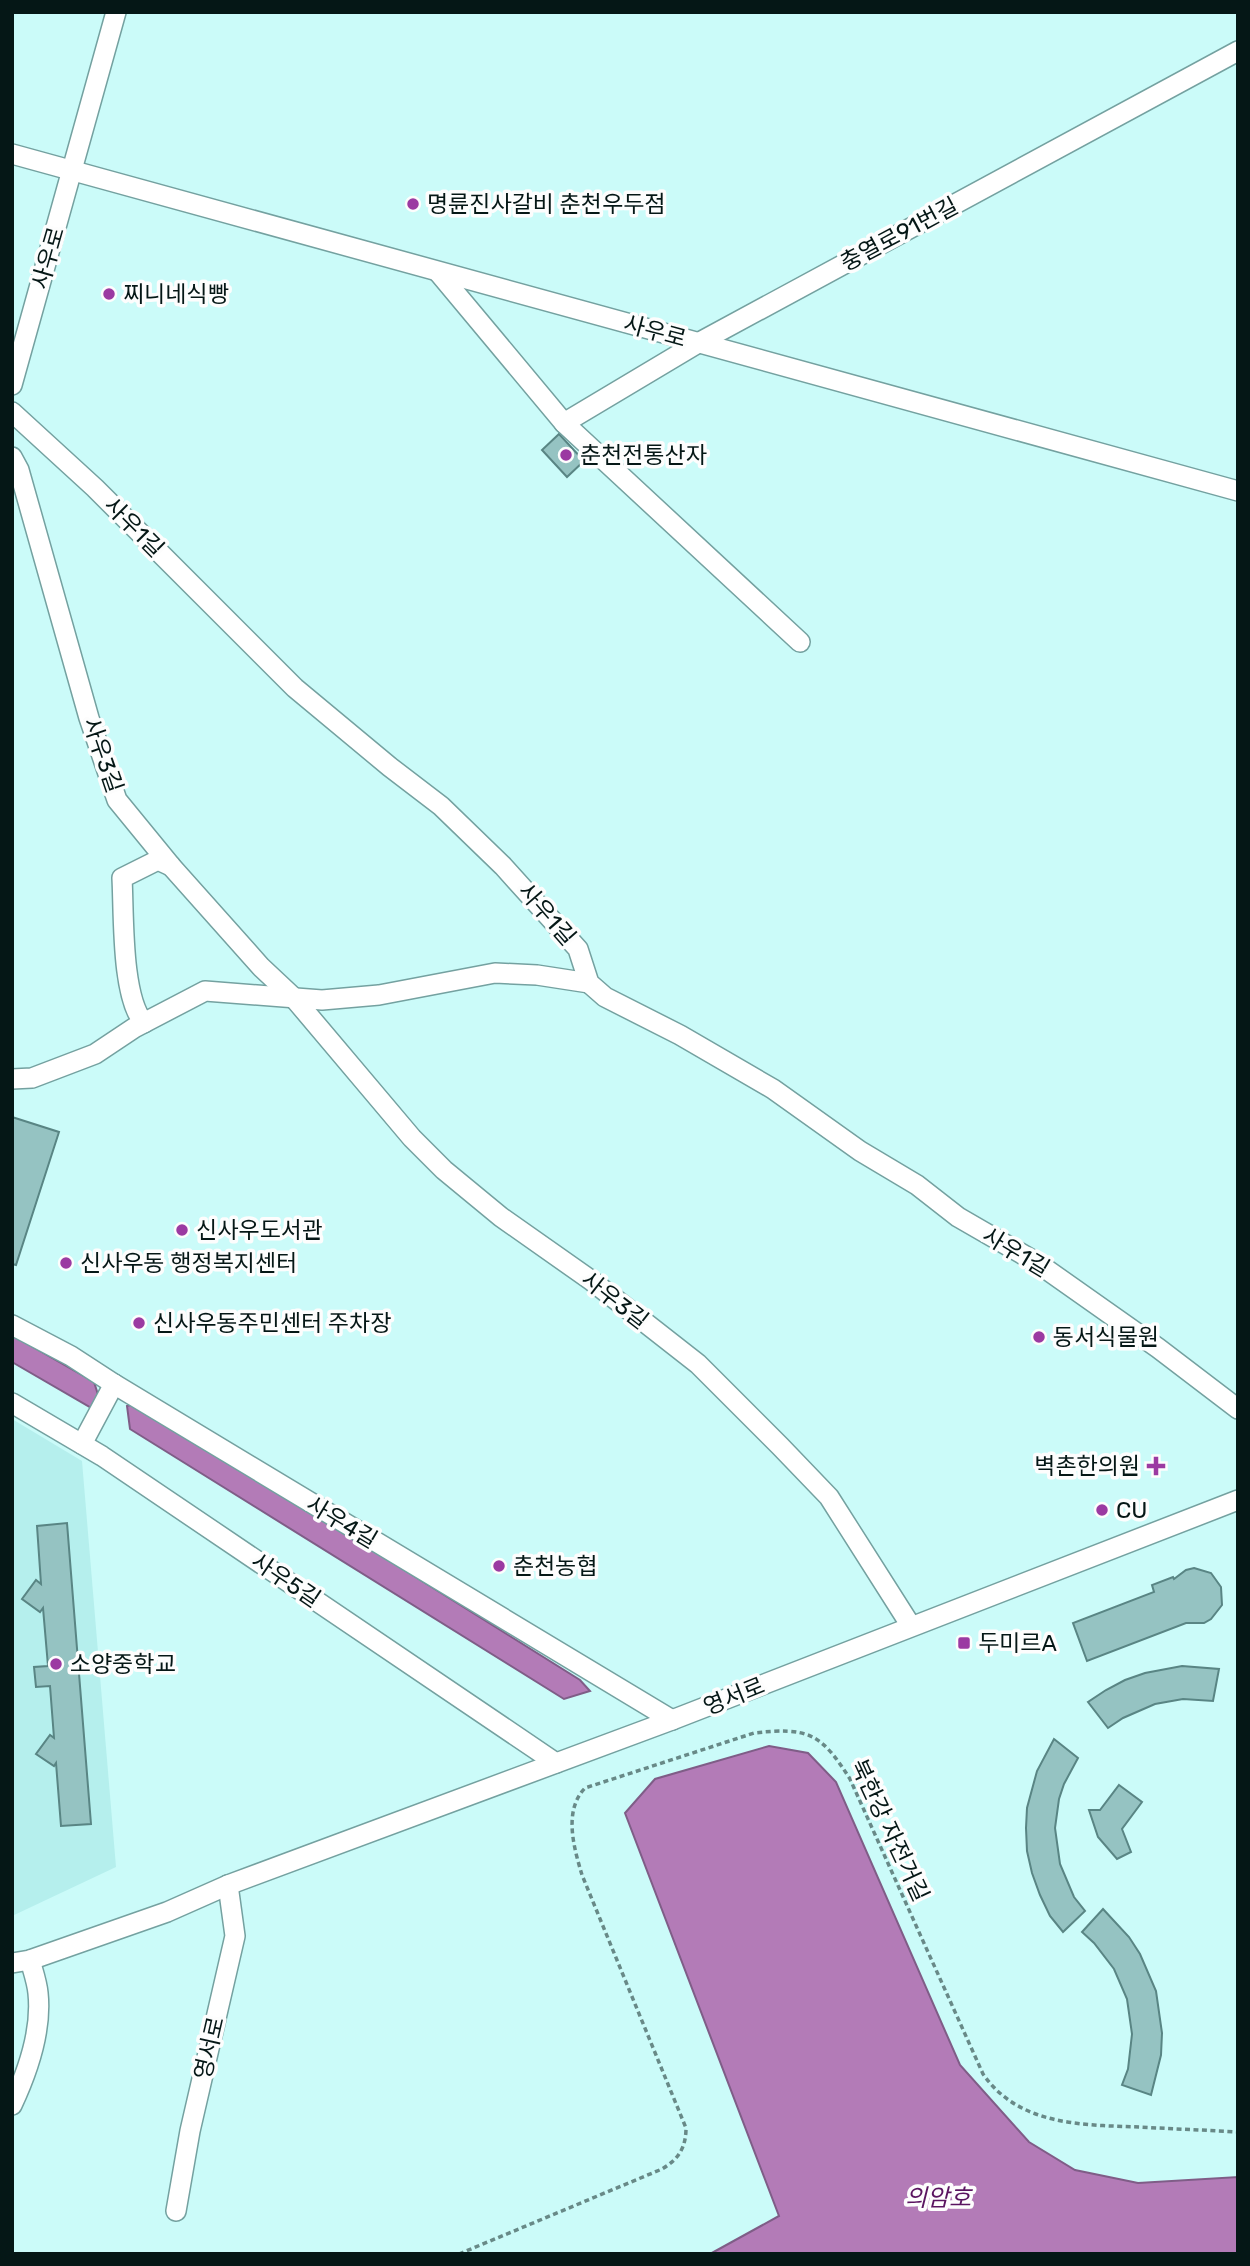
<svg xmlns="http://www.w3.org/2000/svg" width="1250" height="2266" font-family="Rubik,'Noto Sans KR',sans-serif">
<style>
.built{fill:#b5efed}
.water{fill:#b37bb7;stroke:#7f5d87;stroke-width:2}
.building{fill:#95c3c2;stroke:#598584;stroke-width:2}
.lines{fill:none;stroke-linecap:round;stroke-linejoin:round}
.minor-casing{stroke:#74a1a0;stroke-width:22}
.path{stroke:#688987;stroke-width:3.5;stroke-dasharray:5 3.5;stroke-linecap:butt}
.minor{stroke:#fff;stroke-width:19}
.poi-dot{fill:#9b3aa2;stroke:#fdfdfd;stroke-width:2.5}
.labels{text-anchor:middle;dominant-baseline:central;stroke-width:7;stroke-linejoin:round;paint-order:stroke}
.poi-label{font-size:23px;fill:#051716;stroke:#fdfdfd;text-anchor:start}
.street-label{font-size:23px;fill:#051716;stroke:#fdfdfd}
.water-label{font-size:24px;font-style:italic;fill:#5a1460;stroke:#fdfdfd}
</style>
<rect width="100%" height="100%" fill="#cbfbf9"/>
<polygon class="built" points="12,1419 82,1461 116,1867 12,1916"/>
<g class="water">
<polygon points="12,1335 94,1382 100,1401 95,1410 12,1362"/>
<polygon points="138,1403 580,1680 590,1691 564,1699 130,1429 127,1406"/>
<polygon points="769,1746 808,1753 836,1782 960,2065 1029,2142 1075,2170 1138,2183 1238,2177 1238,2254 710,2254 779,2216 625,1813 655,1779"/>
</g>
<g class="building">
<polygon points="559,434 584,461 567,477 542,450"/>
<polygon points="12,1117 59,1132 16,1265 12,1264"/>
<polygon points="67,1523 91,1824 61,1826 56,1763 54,1766 36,1754 50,1735 54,1738 50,1686 36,1687 34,1667 48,1666 43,1608 40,1612 22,1599 36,1580 41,1584 37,1526"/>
<polygon points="1194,1568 1211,1573 1221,1587 1222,1605 1211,1619 1204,1623 1186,1623 1087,1661 1073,1623 1154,1592 1152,1585 1173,1577 1174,1579 1186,1570"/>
<polygon points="1182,1666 1219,1669 1213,1701 1183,1699 1155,1704 1123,1718 1108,1728 1088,1702 1106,1690 1125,1680 1145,1673"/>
<polygon points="1054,1739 1078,1758 1064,1784 1059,1799 1055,1828 1060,1864 1074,1897 1085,1911 1063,1932 1050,1916 1040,1895 1032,1873 1027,1851 1026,1828 1027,1808 1037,1771"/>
<polygon points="1119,1785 1142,1802 1122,1829 1131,1852 1117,1859 1098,1837 1089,1810 1100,1810"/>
<polygon points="1103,1909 1129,1937 1140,1954 1156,1991 1162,2033 1161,2055 1151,2095 1122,2085 1128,2069 1132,2034 1127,1999 1114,1969 1094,1943 1082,1932"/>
</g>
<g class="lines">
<g class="minor-casing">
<g id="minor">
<polyline points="12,154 1238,491"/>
<polyline points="438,272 564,423 800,642"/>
<polyline points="12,385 116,12"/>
<polyline points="12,412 95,488 295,688 390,767 441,806 503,866 578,949 589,983 605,997 680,1035 773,1089 860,1151 917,1185 958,1217 1036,1262 1158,1348 1238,1409"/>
<polyline points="564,423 698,343 1238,51"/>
<polyline points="12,457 19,470 89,718 117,800 171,866 261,967 293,997 412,1138 444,1170 501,1217 592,1281 698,1364 780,1446 829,1497 911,1626"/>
<path d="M144 1023C121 997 124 913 122 878L158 860 171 866"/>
<polyline points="12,1079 32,1078 95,1054 134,1028 205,991 322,1000 379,995 495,973 537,975 589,983"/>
<polyline points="12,1325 71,1356 114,1384 672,1720"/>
<polyline points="12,1403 102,1456 556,1763"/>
<polyline points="82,1444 114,1384"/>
<polyline points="12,1963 30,1960 167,1912 228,1885 672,1720 1238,1500"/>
<path d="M12 2105C28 2071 42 2030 38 1993 37 1982 33 1971 30 1960"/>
<polyline points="176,2211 190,2131 235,1936 228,1885"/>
</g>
</g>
<path class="path" d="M459 2254 662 2169C679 2159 686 2147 686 2128L582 1875C574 1848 563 1811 585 1788L754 1733C808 1727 821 1733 850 1779L983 2074C1019 2126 1083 2125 1140 2127 1173 2129 1205 2130 1238 2132"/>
<use href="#minor" class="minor"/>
</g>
<g class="poi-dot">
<circle cx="413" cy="204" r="7"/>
<circle cx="109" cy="294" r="7"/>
<circle cx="566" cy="455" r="7"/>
<circle cx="182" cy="1230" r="7"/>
<circle cx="66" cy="1263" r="7"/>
<circle cx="139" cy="1323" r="7"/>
<circle cx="1039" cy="1337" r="7"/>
<path d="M1152.5 1455.5h7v7h7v7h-7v7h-7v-7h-7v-7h7z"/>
<circle cx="1102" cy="1510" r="7"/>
<circle cx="499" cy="1566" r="7"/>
<rect x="957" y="1636" width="14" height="14" rx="3.5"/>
<circle cx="56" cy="1664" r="7"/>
</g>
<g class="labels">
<g class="poi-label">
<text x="427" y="204">명륜진사갈비 춘천우두점</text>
<text x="123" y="294">찌니네식빵</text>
<text x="580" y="455">춘천전통산자</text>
<text x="196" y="1230">신사우도서관</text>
<text x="80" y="1263">신사우동 행정복지센터</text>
<text x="153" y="1323">신사우동주민센터 주차장</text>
<text x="1053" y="1337">동서식물원</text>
<text x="1140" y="1466" text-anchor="end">벽촌한의원</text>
<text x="1116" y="1510">CU</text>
<text x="513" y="1566">춘천농협</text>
<text x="978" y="1643">두미르A</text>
<text x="70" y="1664">소양중학교</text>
</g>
<g class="street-label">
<text transform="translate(899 234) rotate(-28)">충열로91번길</text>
<text transform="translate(48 258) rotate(-74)">사우로</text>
<text transform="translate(655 331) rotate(15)">사우로</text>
<text transform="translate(134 527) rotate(45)">사우1길</text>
<text transform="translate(103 755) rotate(71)">사우3길</text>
<text transform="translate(547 914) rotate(49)">사우1길</text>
<text transform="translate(1016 1252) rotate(31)">사우1길</text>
<text transform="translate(615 1300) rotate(38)">사우3길</text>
<text transform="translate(342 1522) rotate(31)">사우4길</text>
<text transform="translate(286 1580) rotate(34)">사우5길</text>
<text transform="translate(734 1696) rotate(-22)">영서로</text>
<text transform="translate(890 1830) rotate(65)">북한강 자전거길</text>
<text transform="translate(209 2048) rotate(-77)">영서로</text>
</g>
<g class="water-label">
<text x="938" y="2198">의암호</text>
</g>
</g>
<rect width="1250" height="2266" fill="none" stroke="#051716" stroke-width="28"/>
</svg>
